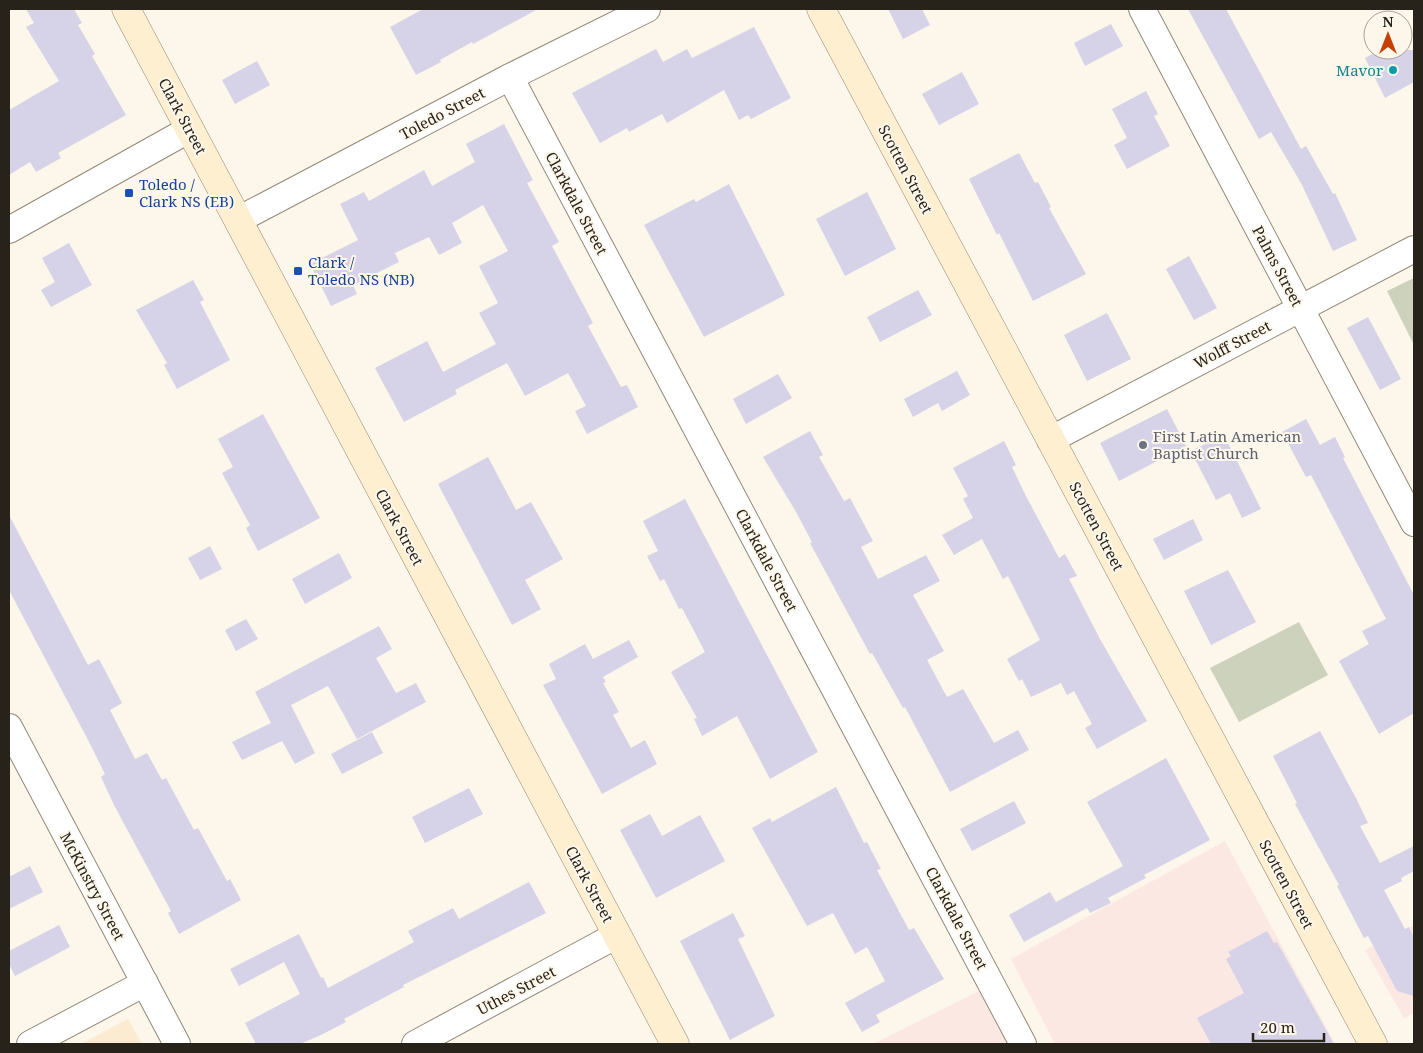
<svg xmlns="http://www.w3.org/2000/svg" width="1423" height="1053" font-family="'Noto Serif',serif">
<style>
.commercial{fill:#fce8e2}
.built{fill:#fbebd0}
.green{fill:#cdd2bd}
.building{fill:#d6d3e9}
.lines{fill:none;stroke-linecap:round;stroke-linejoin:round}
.street-casing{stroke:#938876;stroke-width:28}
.secondary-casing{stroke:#938876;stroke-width:29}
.street{stroke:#fff;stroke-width:26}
.secondary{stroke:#feefd0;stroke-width:28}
.culture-dot{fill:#0f9aa8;stroke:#fdf6ea;stroke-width:2}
.transit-dot{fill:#1a4fb4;stroke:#fdf6ea;stroke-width:2}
.worship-dot{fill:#6b7280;stroke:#fdf6ea;stroke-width:2}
.labels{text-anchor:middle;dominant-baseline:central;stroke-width:4;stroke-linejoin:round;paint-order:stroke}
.culture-label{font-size:15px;fill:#0d838f;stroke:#fdf6ea;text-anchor:end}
.street-label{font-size:15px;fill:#27231b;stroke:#fdf6ea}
.transit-label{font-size:15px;fill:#164399;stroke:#fdf6ea;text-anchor:start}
.worship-label{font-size:15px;fill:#5b616d;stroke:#fdf6ea;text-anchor:start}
</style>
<rect width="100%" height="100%" fill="#fdf6ea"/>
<g class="commercial">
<polygon points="1225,841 1335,1044 1055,1044 1011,959"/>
<polygon points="1414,925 1414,1013 1404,1018 1365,950"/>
<polygon points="979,991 1008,1044 873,1044"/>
</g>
<polygon class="built" points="128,1019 142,1044 81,1044"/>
<g class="green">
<polygon points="1414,278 1414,345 1387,291"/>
<polygon points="1299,622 1328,675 1239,722 1210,668"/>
</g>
<g class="building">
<polygon points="26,9 74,9 82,23 78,25 95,54 92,56 126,115 58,153 61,158 36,172 30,162 9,175 9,110 59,81 26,27 34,23"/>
<polygon points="423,9 538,9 473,44 472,42 440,60 441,62 416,75 390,27"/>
<polygon points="888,9 922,9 930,25 903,39"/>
<polygon points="1188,9 1226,9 1301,149 1306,146 1333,194 1335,193 1357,240 1333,251 1301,183 1271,132 1259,139"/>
<polygon points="1111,24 1123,46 1085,66 1074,43"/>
<polygon points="754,27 791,98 751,119 748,115 739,120 724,90 667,123 662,114 629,132 627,128 600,143 572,93 656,49 663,62 687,49 692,58"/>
<polygon points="1380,50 1414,50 1414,82 1385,98 1365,58"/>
<polygon points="257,61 270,85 235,104 222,80"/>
<polygon points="962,72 979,104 939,125 922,94"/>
<polygon points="1146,91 1158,114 1154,116 1170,146 1127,169 1114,145 1127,138 1112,109"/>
<polygon points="504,124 533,180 527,183 559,242 552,246 593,323 588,326 621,387 627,385 638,407 587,434 575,411 586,406 568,373 525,396 507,363 455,390 457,394 404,422 375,368 427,341 443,372 496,344 479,313 498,303 479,266 508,251 483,205 452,223 462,243 439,255 429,237 395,253 399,262 353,285 357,294 331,306 310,264 358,240 340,204 364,192 369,201 424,170 432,186 475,162 466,144"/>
<polygon points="1019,153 1035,183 1038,182 1051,207 1049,208 1086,274 1033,301 999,233 997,235 969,179"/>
<polygon points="729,184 785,295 704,337 644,225 694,199 696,202"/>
<polygon points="867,192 896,249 845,276 816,219"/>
<polygon points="69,243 92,285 51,307 41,290 55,282 42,258"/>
<polygon points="1189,256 1217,308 1194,320 1166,269"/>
<polygon points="193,280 204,300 200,302 230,360 177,389 164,365 167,363 136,310"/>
<polygon points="918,290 932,315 880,342 867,317"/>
<polygon points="1107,313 1131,359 1087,381 1064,335"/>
<polygon points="1368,317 1401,379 1380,390 1347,328"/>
<polygon points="957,371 970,395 942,411 938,403 913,417 904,399"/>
<polygon points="778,374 792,398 746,424 733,399"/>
<polygon points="1167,409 1186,446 1119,481 1100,443"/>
<polygon points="263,414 320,518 258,551 246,528 250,525 222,473 233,467 218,439"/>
<polygon points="1306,419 1320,445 1335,437 1345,457 1343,458 1414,595 1414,713 1379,734 1339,661 1369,644 1362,631 1386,619 1311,475 1306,477 1282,432"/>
<polygon points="810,431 823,455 819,457 844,501 850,498 873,541 861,547 878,579 926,555 940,581 913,595 944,651 927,660 947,697 963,689 994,743 1018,730 1029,750 950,792 905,707 903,708 872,653 870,654 810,543 812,542 796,512 763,457"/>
<polygon points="1224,435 1261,509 1242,518 1230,493 1216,500 1191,451"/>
<polygon points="1004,441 1016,465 1012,467 1026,496 1059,558 1065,554 1077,576 1069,579 1100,639 1147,721 1097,749 1085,728 1092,724 1074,691 1067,695 1061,683 1031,697 1022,679 1019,681 1007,659 1040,640 1008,576 1003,579 982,539 954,555 942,535 973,518 963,499 968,496 953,468"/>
<polygon points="488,457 516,510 531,502 563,559 525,580 541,609 512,625 438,484"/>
<polygon points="685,499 818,752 770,779 737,716 702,736 694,719 697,718 671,672 705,652 682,608 679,609 664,579 660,581 647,556 658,551 643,521"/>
<polygon points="9,515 88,665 99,659 122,703 110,710 135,759 147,753 162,780 166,778 194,830 198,828 227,881 230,879 241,900 179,934 168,913 171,911 114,805 101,777 105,774 88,740 9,590"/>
<polygon points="1193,519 1203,540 1164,560 1153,539"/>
<polygon points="210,546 222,569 200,580 188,558"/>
<polygon points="339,553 352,578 305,604 292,579"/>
<polygon points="1228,570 1256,622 1211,645 1184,591"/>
<polygon points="246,619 258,639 236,651 225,630"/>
<polygon points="379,626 392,649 376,658 396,693 416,683 426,702 357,739 328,686 291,705 315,753 295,764 282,741 242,760 232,742 271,723 255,692"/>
<polygon points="629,640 638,657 603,677 606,682 603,683 619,712 613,715 631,748 645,740 657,764 602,794 543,685 556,679 549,664 585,644 593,659"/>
<polygon points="1320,731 1357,800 1368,823 1360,826 1380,863 1414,846 1414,871 1401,878 1402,881 1384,890 1405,929 1409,927 1414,938 1414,996 1397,991 1368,936 1364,938 1337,886 1339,885 1295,804 1297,803 1273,756"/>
<polygon points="372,732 383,753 342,774 331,754"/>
<polygon points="1166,758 1210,840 1144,875 1146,878 1108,898 1111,903 1090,913 1087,908 1024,942 1009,915 1050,892 1056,902 1123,866 1087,802"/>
<polygon points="836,787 864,843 867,842 881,869 877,870 909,930 914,928 944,979 876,1015 880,1022 862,1032 845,1003 885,981 867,947 855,954 833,913 807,926 752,828 770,818 772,822"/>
<polygon points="469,788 483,814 425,843 412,817"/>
<polygon points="1014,801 1026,823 972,851 960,829"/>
<polygon points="650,814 662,836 700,815 725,861 656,898 620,830"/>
<polygon points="30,866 43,892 9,909 9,877"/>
<polygon points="529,882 546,913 403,985 404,987 344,1019 346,1022 321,1035 300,1044 256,1044 245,1023 300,994 284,962 239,986 230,969 299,934 321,978 323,977 328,988 414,942 408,931 453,908 459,919"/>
<polygon points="733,913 745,936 738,939 775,1016 730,1040 680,941"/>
<polygon points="59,925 70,947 15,976 9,964 9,951"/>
<polygon points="1267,931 1274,943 1277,942 1334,1044 1211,1044 1197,1018 1244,993 1226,959 1231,956 1228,952"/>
</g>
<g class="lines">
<g class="street-casing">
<g id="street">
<polyline points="1142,9 1414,523"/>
<polyline points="510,77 1023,1044"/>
<polyline points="238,220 510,77 647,9"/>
<polyline points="9,230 190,129"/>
<polyline points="1050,440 1414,249"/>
<polyline points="9,727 177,1044"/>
<polyline points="30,1044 145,983"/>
<polyline points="415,1044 617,935"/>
</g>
</g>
<g class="secondary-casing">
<g id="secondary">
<polyline points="126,9 675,1044"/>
<polyline points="821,9 1373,1044"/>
</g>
</g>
<use href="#street" class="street"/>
<use href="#secondary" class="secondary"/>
</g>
<circle class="culture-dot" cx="1393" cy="70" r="5"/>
<g class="transit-dot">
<rect x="124" y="188" width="10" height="10" rx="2.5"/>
<rect x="293" y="266" width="10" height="10" rx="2.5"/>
</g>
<circle class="worship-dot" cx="1143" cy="445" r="5"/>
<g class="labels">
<g class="culture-label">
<text x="1383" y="70">Mavor</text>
</g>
<g class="street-label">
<text transform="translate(442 113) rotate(-28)">Toledo Street</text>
<text transform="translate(183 116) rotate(62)">Clark Street</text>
<text transform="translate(906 169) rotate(62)">Scotten Street</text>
<text transform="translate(577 203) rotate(62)">Clarkdale Street</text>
<text transform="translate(1278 266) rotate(62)">Palms Street</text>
<text transform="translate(1232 344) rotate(-28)">Wolff Street</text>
<text transform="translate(1097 526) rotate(62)">Scotten Street</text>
<text transform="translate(400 527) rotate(62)">Clark Street</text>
<text transform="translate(767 560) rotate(62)">Clarkdale Street</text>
<text transform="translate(590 884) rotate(62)">Clark Street</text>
<text transform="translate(1287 884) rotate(62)">Scotten Street</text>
<text transform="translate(93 886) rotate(62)">McKinstry Street</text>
<text transform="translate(957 918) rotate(62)">Clarkdale Street</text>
<text transform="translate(516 990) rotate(-28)">Uthes Street</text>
</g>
<g class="transit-label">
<text x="139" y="184">Toledo /<tspan x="139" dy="17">Clark NS (EB)</tspan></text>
<text x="308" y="262">Clark /<tspan x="308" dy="17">Toledo NS (NB)</tspan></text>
</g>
<g class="worship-label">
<text x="1153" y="436">First Latin American<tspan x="1153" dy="17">Baptist Church</tspan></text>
</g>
</g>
<rect width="1423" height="1053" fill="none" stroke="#27231b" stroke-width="20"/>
<g transform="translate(1388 35)"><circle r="24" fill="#fdf6ea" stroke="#a7a297"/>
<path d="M0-4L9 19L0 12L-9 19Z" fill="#c63f05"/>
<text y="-8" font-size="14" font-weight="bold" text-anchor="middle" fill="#27231b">N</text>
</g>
<path d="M1253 1033v8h71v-8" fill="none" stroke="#27231b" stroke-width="2.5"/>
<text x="1260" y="1033" font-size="15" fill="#27231b" stroke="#fdf6ea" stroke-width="4" paint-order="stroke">20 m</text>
</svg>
